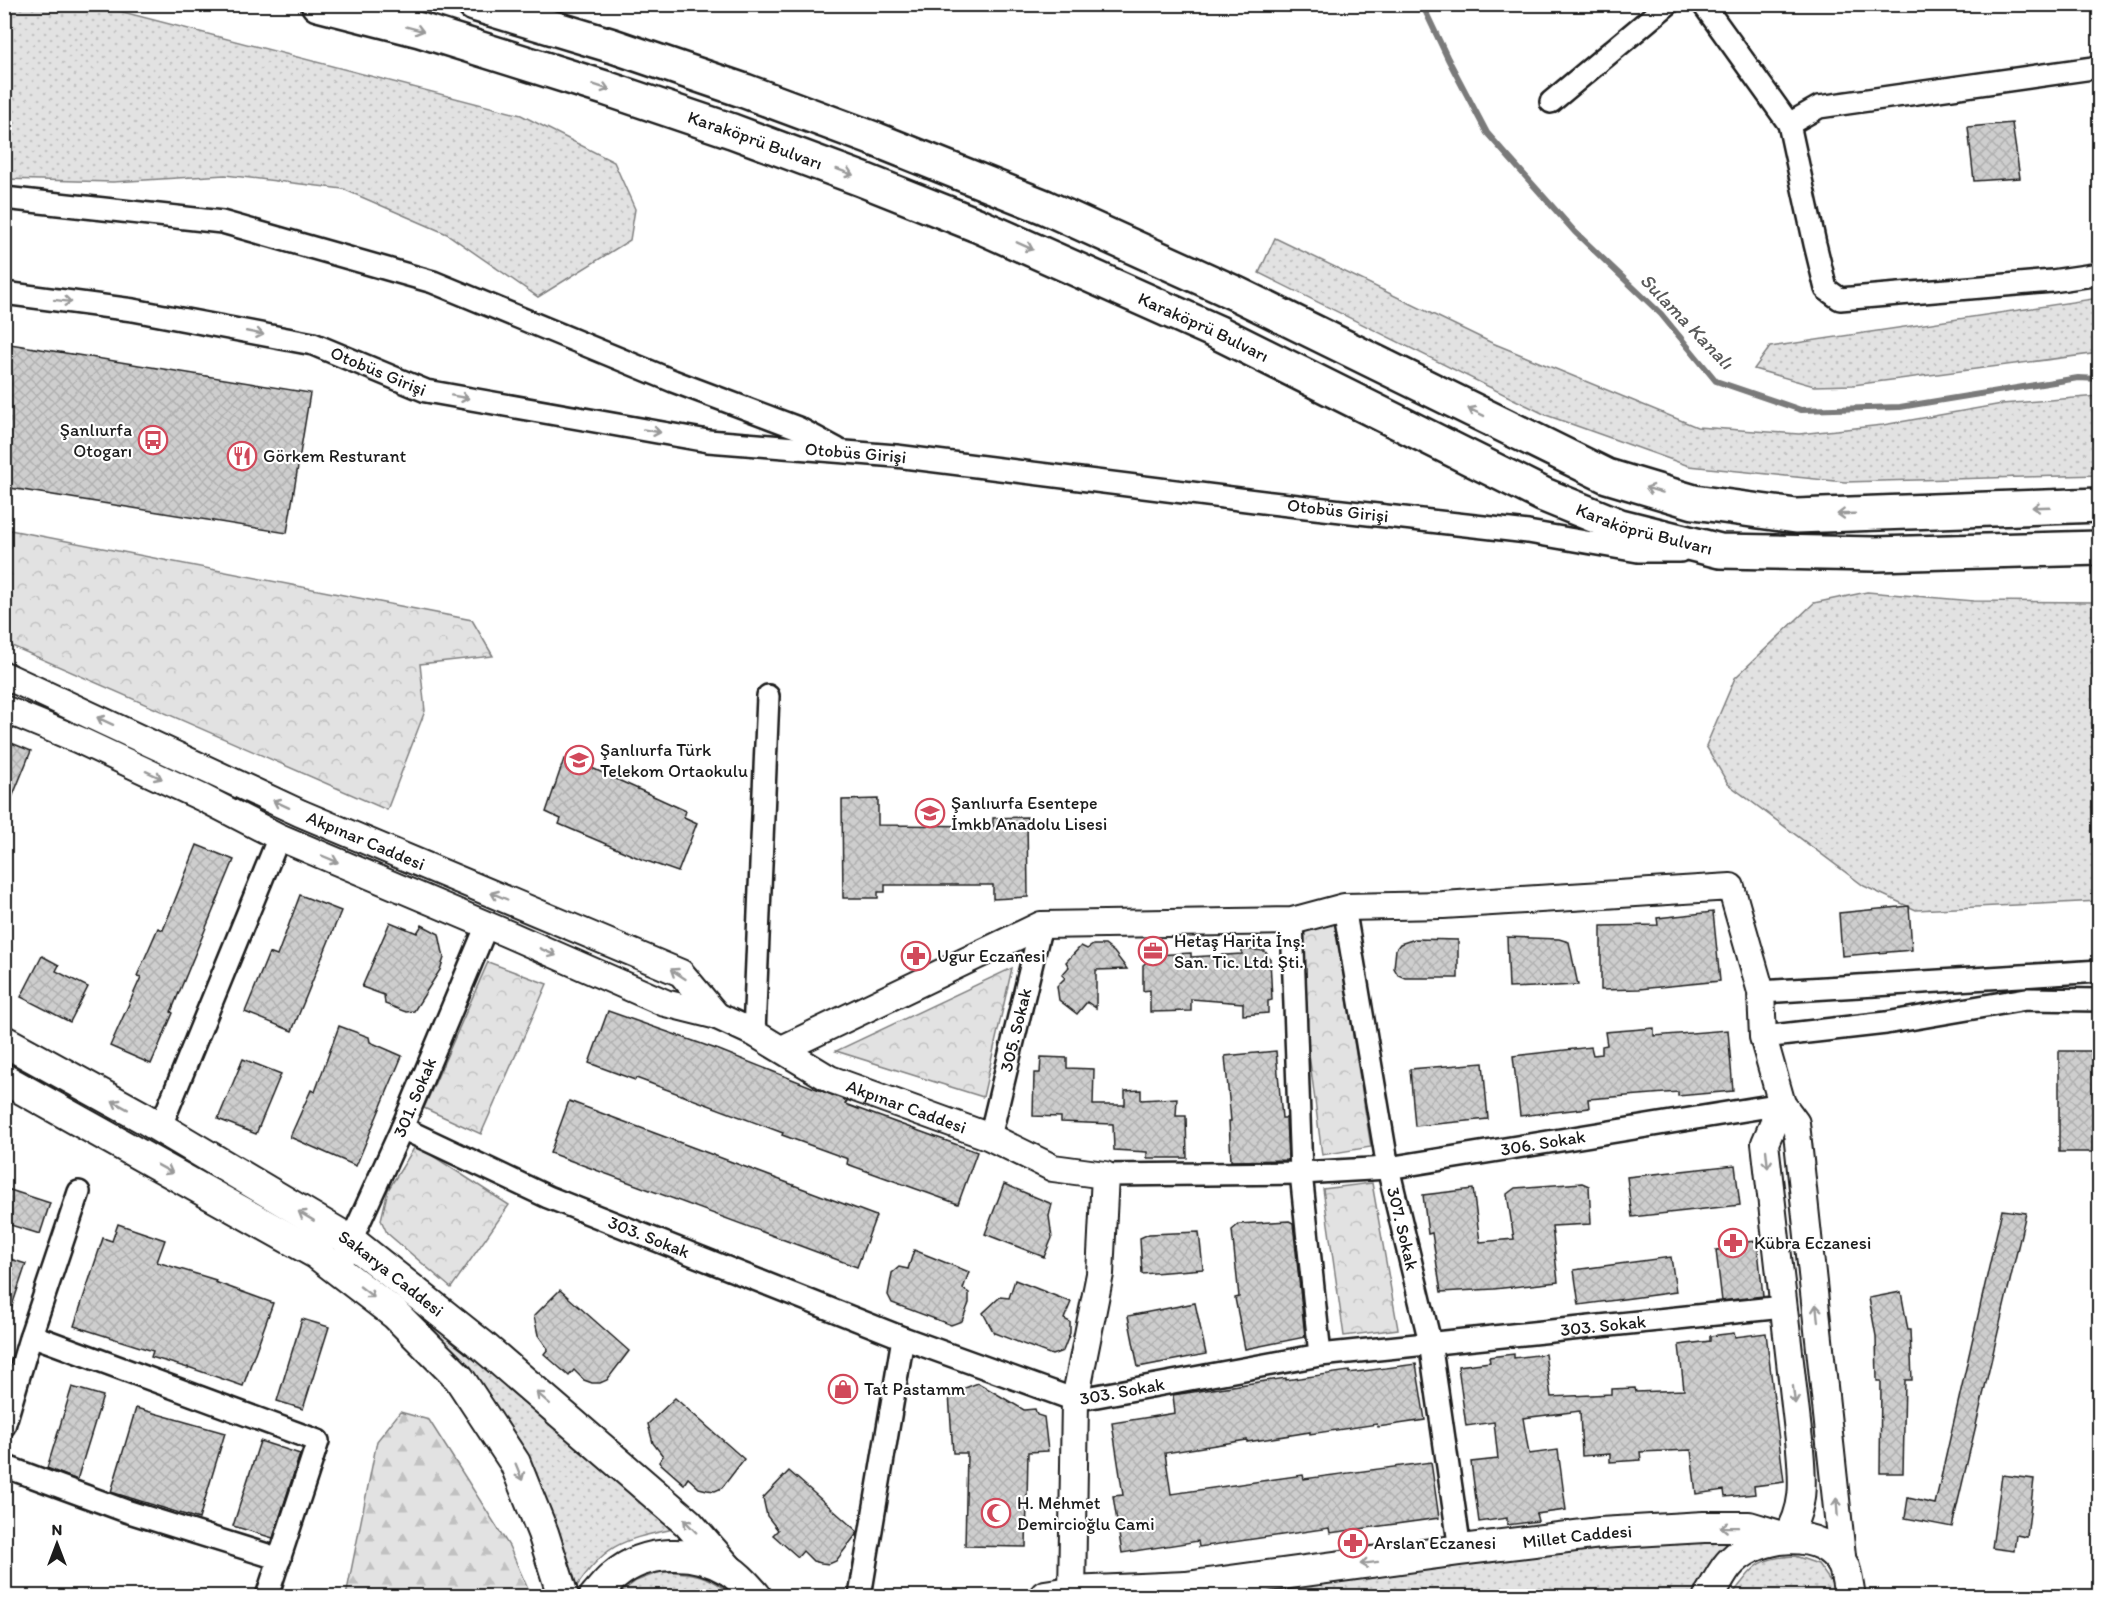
<svg xmlns="http://www.w3.org/2000/svg" width="2104" height="1601" font-family="Itim,sans-serif">
<style>
.grass{fill:url(#grass-dots);stroke:#7f7f7f;stroke-width:1.5}
.forest{fill:url(#forest-firs);stroke:#7f7f7f;stroke-width:1.5}
.park{fill:url(#park-crowns);stroke:#7f7f7f;stroke-width:1.5}
.lines{fill:none;stroke-linecap:round;stroke-linejoin:round}
.stream{stroke:#7a7a7a;stroke-width:6}
.building{fill:url(#building-cross-hatch);stroke:#1c1c1c;stroke-width:1.5}
.minor-casing{stroke:#1c1c1c;stroke-width:26}
.tertiary-casing{stroke:#1c1c1c;stroke-width:30}
.secondary-casing{stroke:#1c1c1c;stroke-width:34}
.trunk-casing{stroke:#1c1c1c;stroke-width:38}
.minor{stroke:#fff;stroke-width:21}
.tertiary{stroke:#fff;stroke-width:26}
.secondary{stroke:#fff;stroke-width:30}
.trunk{stroke:#fff;stroke-width:33}
.oneway{stroke:#999}
.labels{text-anchor:middle;dominant-baseline:central;stroke-width:4.5;stroke-linejoin:round;paint-order:stroke}
.street-label{font-size:18px;fill:#1c1c1c;stroke:#fff}
.poi-label{font-size:18px;fill:#1c1c1c;stroke:#fff;text-anchor:start}
.water-label{font-size:20px;font-style:italic;fill:#5a5a5a;stroke:#fff}
</style>
<defs>
<pattern id="grass-dots" width="8" height="8" patternUnits="userSpaceOnUse" patternTransform="scale(1.5)"><rect width="8" height="8" fill="#e2e2e2"/><path d="M2 2h.1M6 6h.1" fill="none" stroke="#c1c1c1" stroke-width="1.8" stroke-linecap="round"/></pattern>
<pattern id="forest-firs" width="22" height="20" patternUnits="userSpaceOnUse" patternTransform="scale(1.5)"><rect width="22" height="20" fill="#e2e2e2"/><path d="M5 1l3.5 6h-7zM16 11l3.5 6h-7z" fill="#c1c1c1"/></pattern>
<pattern id="park-crowns" width="20" height="18" patternUnits="userSpaceOnUse" patternTransform="scale(1.5)"><rect width="20" height="18" fill="#e2e2e2"/><path d="M2 6a3 3 0 1 1 6 0M12 15a3 3 0 1 1 6 0" fill="none" stroke="#c1c1c1"/></pattern>
<pattern id="building-cross-hatch" width="8" height="8" patternUnits="userSpaceOnUse" patternTransform="scale(1.5)"><rect width="8" height="8" fill="#cecece"/><path d="M0 0l8 8M0 8l8-8" fill="none" stroke="#b0b0b0"/></pattern>
</defs>
<rect width="100%" height="100%" fill="#fff"/>
<filter id="ink" filterUnits="userSpaceOnUse"><feTurbulence type="fractalNoise" baseFrequency=".0167" numOctaves="2"/><feDisplacementMap in="SourceGraphic" scale="12" xChannelSelector="R" yChannelSelector="G"/><feConvolveMatrix kernelMatrix="1 2 1 2 8 2 1 2 1" color-interpolation-filters="sRGB"/></filter>
<g filter="url(#ink)">
<g class="grass">
<polygon points="5,4 96,5 521,115 614,162 635,209 630,240 538,297 447,234 343,189 225,175 113,182 5,179"/>
<polygon points="1275,238 1490,342 1697,427 1799,434 1883,425 2002,404 2099,396 2099,475 1845,482 1689,466 1546,415 1259,273"/>
<polygon points="2099,298 2099,353 1853,385 1814,386 1754,369 1770,347"/>
<polygon points="1867,592 1974,601 2099,602 2099,901 1916,910 1864,886 1728,784 1706,746 1735,678 1814,603"/>
<path d="M421 1315 478 1357 670 1525 669 1530C621 1540 603 1546 575 1589L457 1357Z"/>
<polygon points="1731,1540 1728,1551 1700,1580 1692,1596 1141,1596 1257,1588 1656,1543"/>
<path d="M1795 1556 1818 1564 1833 1585 1837 1596H1731C1754 1568 1755 1558 1795 1556Z"/>
<path d="M660 1572C692 1571 710 1575 734 1596H616L636 1581Z"/>
</g>
<polygon class="forest" points="400,1412 429,1420 509,1546 531,1596 346,1596 377,1441"/>
<g class="park">
<polygon points="5,529 472,620 493,656 420,664 425,711 387,810 5,643"/>
<polygon points="1334,917 1371,1147 1322,1155 1292,921"/>
<polygon points="488,962 547,984 481,1134 424,1108"/>
<polygon points="1012,968 983,1097 836,1051"/>
<polygon points="416,1145 509,1205 451,1288 387,1233 381,1220 388,1190"/>
<polygon points="1372,1183 1398,1329 1344,1336 1323,1189"/>
</g>
<g class="lines">
<polyline class="stream" points="1422,4 1448,59 1487,133 1575,232 1661,314 1716,381 1801,410 1900,407 2078,378 2100,379"/>
</g>
<g class="building">
<polygon points="2012,123 2020,178 1974,181 1968,127"/>
<polygon points="4,343 310,393 287,533 4,487"/>
<polygon points="4,740 31,751 5,815 4,815"/>
<polygon points="564,759 579,767 581,763 686,811 684,817 697,823 678,872 641,859 559,824 561,819 546,812"/>
<polygon points="878,799 878,825 993,826 993,818 1027,817 1028,897 993,899 993,885 885,885 885,892 878,892 878,898 843,898 842,800"/>
<polygon points="197,845 234,860 171,1012 173,1013 151,1064 110,1046 141,977 137,976 158,928 163,930"/>
<polygon points="300,895 341,911 292,1031 245,1012 269,953 277,956"/>
<polygon points="1909,906 1912,950 1842,956 1839,913"/>
<polygon points="1713,912 1720,981 1639,989 1601,990 1601,926 1658,925 1657,918"/>
<polygon points="390,922 417,933 422,925 439,934 444,958 440,970 414,1011 406,1012 385,1004 384,995 362,987"/>
<polygon points="1507,937 1559,939 1569,942 1578,985 1509,988"/>
<polygon points="1415,939 1458,940 1458,978 1405,978 1398,975 1394,968 1396,949 1400,944"/>
<polygon points="1093,945 1105,945 1114,952 1127,969 1096,970 1096,1008 1087,1002 1077,1014 1059,1000 1057,986 1065,978 1062,975 1069,967 1066,962 1081,946 1087,949"/>
<polygon points="1242,949 1265,951 1270,959 1272,1000 1268,1001 1268,1013 1243,1015 1243,1003 1191,999 1191,1011 1150,1012 1150,990 1143,991 1143,965 1155,955 1191,953 1191,957 1242,954"/>
<polygon points="42,956 59,965 56,971 88,987 70,1022 21,997"/>
<polygon points="608,1011 719,1050 847,1101 845,1104 977,1152 958,1204 847,1164 848,1159 782,1135 783,1133 636,1078 635,1080 589,1063"/>
<polygon points="339,1026 369,1037 370,1042 402,1056 356,1166 290,1137 311,1090 315,1092"/>
<polygon points="1654,1028 1654,1036 1728,1030 1733,1091 1678,1096 1678,1092 1588,1099 1589,1108 1520,1116 1513,1056 1591,1047 1593,1055 1602,1054 1602,1046 1607,1045 1605,1032"/>
<polygon points="1276,1051 1282,1118 1286,1118 1288,1160 1231,1161 1229,1121 1231,1121 1225,1056"/>
<rect x="2059" y="1051" width="41" height="101"/>
<polygon points="1041,1057 1067,1058 1067,1068 1094,1069 1093,1105 1125,1105 1125,1091 1141,1090 1141,1100 1177,1098 1176,1116 1186,1116 1187,1158 1147,1158 1147,1152 1114,1150 1113,1124 1061,1122 1061,1117 1033,1116 1034,1073 1040,1073"/>
<polygon points="243,1059 281,1074 256,1134 218,1119"/>
<polygon points="1483,1063 1488,1119 1415,1126 1410,1069"/>
<polygon points="569,1101 876,1216 857,1267 550,1153"/>
<polygon points="1735,1165 1740,1205 1632,1217 1627,1177"/>
<polygon points="1582,1183 1589,1186 1591,1224 1552,1226 1558,1282 1494,1289 1441,1292 1432,1233 1428,1234 1423,1195 1473,1189 1480,1242 1514,1239 1507,1194 1515,1188"/>
<polygon points="1004,1184 1052,1204 1049,1216 1052,1238 1044,1257 985,1234"/>
<polygon points="4,1188 50,1203 40,1234 4,1223"/>
<polygon points="2002,1210 2026,1213 1952,1527 1905,1518 1908,1498 1935,1504"/>
<polygon points="1289,1221 1293,1223 1305,1337 1245,1349 1235,1298 1239,1297 1232,1230 1239,1224"/>
<polygon points="118,1224 165,1240 157,1262 216,1280 215,1282 273,1303 243,1386 188,1367 188,1368 151,1357 153,1351 74,1326 103,1238 112,1241"/>
<polygon points="1199,1232 1203,1269 1142,1274 1140,1238 1149,1234"/>
<polygon points="1757,1241 1763,1296 1722,1301 1716,1250 1735,1248 1735,1243"/>
<polygon points="914,1250 969,1272 963,1289 969,1293 969,1303 962,1321 951,1325 892,1303 888,1295 892,1273 899,1267 908,1269"/>
<polygon points="4,1257 26,1264 8,1318 4,1318"/>
<polygon points="1671,1257 1676,1292 1579,1305 1574,1270"/>
<polygon points="1015,1280 1071,1302 1064,1319 1070,1322 1070,1333 1063,1351 1052,1355 994,1333 983,1313 1000,1297 1009,1298"/>
<polygon points="560,1290 629,1351 607,1380 600,1383 592,1383 584,1380 574,1370 569,1376 544,1354 548,1349 538,1335 534,1316"/>
<polygon points="1901,1292 1908,1330 1910,1330 1912,1380 1905,1380 1903,1473 1880,1473 1881,1381 1877,1381 1876,1336 1869,1298"/>
<polygon points="1195,1303 1206,1354 1138,1367 1128,1316"/>
<polygon points="302,1319 329,1327 303,1409 277,1401"/>
<polygon points="1734,1333 1735,1337 1766,1333 1784,1482 1754,1486 1755,1494 1725,1497 1724,1490 1696,1494 1691,1450 1640,1452 1641,1460 1610,1462 1610,1454 1582,1456 1580,1411 1523,1418 1529,1454 1558,1450 1566,1510 1536,1514 1538,1521 1507,1525 1507,1518 1479,1522 1471,1462 1498,1459 1494,1422 1466,1426 1458,1366 1490,1362 1489,1357 1514,1354 1514,1358 1545,1354 1551,1397 1611,1394 1611,1389 1635,1388 1636,1392 1684,1390 1679,1345 1710,1341 1710,1336"/>
<polygon points="1416,1364 1425,1420 1378,1427 1377,1424 1310,1434 1310,1432 1247,1442 1247,1440 1165,1453 1171,1494 1303,1475 1304,1479 1431,1462 1439,1518 1330,1533 1329,1528 1199,1547 1198,1541 1122,1553 1113,1496 1123,1495 1112,1423 1175,1413 1173,1395 1286,1378 1286,1380 1349,1371 1349,1373"/>
<polygon points="978,1383 1024,1410 1035,1409 1037,1415 1044,1417 1048,1451 1028,1452 1026,1547 965,1546 967,1453 953,1453 949,1394"/>
<polygon points="72,1387 103,1396 77,1480 47,1468"/>
<polygon points="675,1398 744,1459 722,1488 715,1491 707,1490 699,1488 688,1478 684,1484 659,1462 663,1456 653,1443 648,1424"/>
<polygon points="136,1408 225,1433 199,1519 111,1492"/>
<polygon points="260,1441 300,1454 273,1538 233,1526"/>
<polygon points="789,1471 858,1532 836,1561 829,1564 821,1563 813,1561 803,1551 798,1557 773,1535 778,1530 767,1516 763,1498"/>
<polygon points="2002,1475 2034,1479 2027,1537 2016,1535 2014,1551 1992,1548"/>
</g>
<g class="lines">
<g class="minor-casing">
<g id="minor">
<polyline points="1703,4 1789,124 1815,244 1826,289 1840,299 2052,281 2100,274"/>
<polyline points="1551,102 1668,4"/>
<polyline points="1789,124 1819,107 2100,67"/>
<polyline points="4,198 222,222 433,282 673,381 798,428 837,449"/>
<path id="s1" d="M4 293 133 310 313 344 426 391 708 441 896 456 1271 503 1528 532 1638 551H1680"/>
<path id="s2" d="M1344 907 1388 1168 1430 1342 1460 1550"/>
<polyline points="1292,921 1301,1173 1320,1355"/>
<polyline points="1761,992 2100,971"/>
<polyline points="754,1033 768,696"/>
<polyline points="1763,1037 1886,1023 2026,999 2100,1000"/>
<polyline points="160,1128 279,837"/>
<path id="s3" d="M402 1128 548 1197 903 1338 1075 1400 1320 1355 1783 1307"/>
<path id="s4" d="M990 1137 1041 925"/>
<path id="s5" d="M1105 1175 1301 1173 1388 1168 1782 1104"/>
<path id="s6" d="M338 1269 402 1128 487 925"/>
<polyline points="31,1335 318,1441 267,1596"/>
<polyline points="4,1426 31,1335 79,1192"/>
<polyline points="4,1466 126,1511 280,1559"/>
<polyline points="860,1596 903,1338"/>
</g>
</g>
<g class="tertiary-casing">
<g id="tertiary">
<path id="s7" d="M4 675 300 813 681 973 717 1016"/>
<path id="s8" d="M4 709 79 740 203 798 279 837 508 934 665 1003 717 1016 754 1033 830 1079 990 1137 1053 1168 1105 1175 1100 1274 1075 1400 1072 1596"/>
<polyline points="782,1049 1041,925 1292,921 1344,907 1443,905 1731,887 1761,992 1763,1037 1782,1104 1796,1123 1843,1565"/>
<path d="M1782 1104 1765 1143 1800 1449C1803 1483 1805 1508 1786 1538"/>
</g>
</g>
<g class="secondary-casing">
<g id="secondary">
<path id="s9" d="M4 1041 144 1118 351 1241 483 1346 688 1523 729 1570"/>
<polyline points="4,1079 317,1254 395,1314 459,1378 515,1463 543,1533 563,1596"/>
<path d="M595 1596C601 1590 607 1581 614 1576 645 1549 695 1549 729 1570 740 1577 748 1587 756 1596"/>
<path id="s10" d="M1045 1596 1071 1592 1186 1587 1460 1550 1600 1533 1704 1527H1749L1786 1538"/>
<path d="M1709 1596C1716 1586 1722 1570 1732 1561 1759 1534 1822 1526 1843 1565 1847 1573 1848 1587 1850 1596"/>
</g>
</g>
<g class="trunk-casing">
<g id="trunk">
<path id="s11" d="M318 4 420 30 605 88 732 131 861 179 977 225 1217 332 1544 495 1620 526 1720 551 1875 554 2100 548"/>
<polyline points="474,4 613,46 745,91 877,140 1045,207 1237,294 1607,476 1694,502 1796,516 2100,505"/>
</g>
</g>
<use href="#minor" class="minor"/>
<use href="#tertiary" class="tertiary"/>
<use href="#secondary" class="secondary"/>
<use href="#trunk" class="trunk"/>
</g>
<defs><path id="oneway-shaft" d="M-6 0H5M1.5-3L5.5 0L1.5 3" fill="none" stroke-width="1.6" stroke-linecap="round" stroke-linejoin="round" transform="scale(1.5)"/></defs>
<g class="oneway">
<use href="#oneway-shaft" transform="translate(415 29) rotate(15)"/>
<use href="#oneway-shaft" transform="translate(601 87) rotate(18)"/>
<use href="#oneway-shaft" transform="translate(845 172) rotate(20)"/>
<use href="#oneway-shaft" transform="translate(1025 246) rotate(24)"/>
<use href="#oneway-shaft" transform="translate(63 301) rotate(7)"/>
<use href="#oneway-shaft" transform="translate(255 333) rotate(11)"/>
<use href="#oneway-shaft" transform="translate(460 397) rotate(10)"/>
<use href="#oneway-shaft" transform="translate(1476 412) rotate(-154)"/>
<use href="#oneway-shaft" transform="translate(652 431) rotate(10)"/>
<use href="#oneway-shaft" transform="translate(1654 490) rotate(-163)"/>
<use href="#oneway-shaft" transform="translate(2041 507) rotate(178)"/>
<use href="#oneway-shaft" transform="translate(1846 514) rotate(178)"/>
<use href="#oneway-shaft" transform="translate(105 721) rotate(-155)"/>
<use href="#oneway-shaft" transform="translate(154 775) rotate(25)"/>
<use href="#oneway-shaft" transform="translate(281 804) rotate(-155)"/>
<use href="#oneway-shaft" transform="translate(330 859) rotate(23)"/>
<use href="#oneway-shaft" transform="translate(499 896) rotate(-157)"/>
<use href="#oneway-shaft" transform="translate(548 952) rotate(24)"/>
<use href="#oneway-shaft" transform="translate(678 974) rotate(-147)"/>
<use href="#oneway-shaft" transform="translate(120 1105) rotate(-151)"/>
<use href="#oneway-shaft" transform="translate(1767 1159) rotate(84)"/>
<use href="#oneway-shaft" transform="translate(165 1169) rotate(29)"/>
<use href="#oneway-shaft" transform="translate(306 1216) rotate(-149)"/>
<use href="#oneway-shaft" transform="translate(367 1292) rotate(38)"/>
<use href="#oneway-shaft" transform="translate(1817 1313) rotate(-96)"/>
<use href="#oneway-shaft" transform="translate(1794 1395) rotate(83)"/>
<use href="#oneway-shaft" transform="translate(543 1398) rotate(-139)"/>
<use href="#oneway-shaft" transform="translate(519 1472) rotate(68)"/>
<use href="#oneway-shaft" transform="translate(1837 1507) rotate(-94)"/>
<use href="#oneway-shaft" transform="translate(690 1526) rotate(-134)"/>
<use href="#oneway-shaft" transform="translate(1729 1527) rotate(-179)"/>
<use href="#oneway-shaft" transform="translate(1369 1563) rotate(173)"/>
</g>
</g>
<defs>
<g id="bus-ring" transform="scale(1.5)"><circle r="9.5" fill="#fff" stroke="#d1495b" stroke-width="1.5"/><path d="M-5-6H5V4H4V6H2V4H-2V6H-4V4H-5ZM-3.5-4V0h7V-4ZM-3.5 1.2v1.5H-2V1.2ZM2 1.2v1.5H3.5V1.2Z" fill="#d1495b"/></g>
<g id="restaurant-ring" transform="scale(1.5)"><circle r="9.5" fill="#fff" stroke="#d1495b" stroke-width="1.5"/><path d="M-5-6h1v4h1v-4h1v4h1v-4h1v5L-1.5 .5V6h-2V.5L-5-1ZM5-6V6H3V1.5H1.5Q1.5-4 5-6Z" fill="#d1495b"/></g>
<g id="school-ring" transform="scale(1.5)"><circle r="9.5" fill="#fff" stroke="#d1495b" stroke-width="1.5"/><path d="M0-5L7-2L0 1L-7-2ZM-4 1L0 2.5L4 1V4Q0 6-4 4Z" fill="#d1495b"/></g>
<g id="office-ring" transform="scale(1.5)"><circle r="9.5" fill="#fff" stroke="#d1495b" stroke-width="1.5"/><path d="M-6-3h4V-5.5h4V-3h4V5H-6ZM-1-4.5V-3h2v-1.5ZM-6 0V1H6V0Z" fill="#d1495b"/></g>
<g id="pharmacy-ring" transform="scale(1.5)"><circle r="9.5" fill="#fff" stroke="#d1495b" stroke-width="1.5"/><path d="M-2-6h4v4h4v4h-4v4h-4v-4h-4v-4h4Z" fill="#d1495b"/></g>
<g id="shop-ring" transform="scale(1.5)"><circle r="9.5" fill="#fff" stroke="#d1495b" stroke-width="1.5"/><path d="M-5-2.5h2.3a2.7 3.5 0 0 1 5.4 0H5L5.5 6h-11ZM-1.5-2.5h3a1.5 2.3 0 0 0-3 0Z" fill="#d1495b"/></g>
<g id="mosque-ring" transform="scale(1.5)"><circle r="9.5" fill="#fff" stroke="#d1495b" stroke-width="1.5"/><path d="M3.5-4.9A6 6 0 1 0 3.5 4.9A5 5 0 1 1 3.5-4.9Z" fill="#d1495b"/></g>
</defs>
<g fill-rule="evenodd">
<use href="#bus-ring" x="153" y="440"/>
<use href="#restaurant-ring" x="242" y="456"/>
<use href="#school-ring" x="579" y="760"/>
<use href="#school-ring" x="930" y="813"/>
<use href="#office-ring" x="1153" y="951"/>
<use href="#pharmacy-ring" x="916" y="956"/>
<use href="#pharmacy-ring" x="1733" y="1243"/>
<use href="#shop-ring" x="843" y="1389"/>
<use href="#mosque-ring" x="996" y="1513"/>
<use href="#pharmacy-ring" x="1353" y="1543"/>
</g>
<g class="labels">
<g class="street-label">
<text stroke="none"><textPath href="#s11" startOffset="458">Karaköprü Bulvarı</textPath></text>
<text stroke="none"><textPath href="#s11" startOffset="944">Karaköprü Bulvarı</textPath></text>
<text stroke="none"><textPath href="#s1" startOffset="384">Otobüs Girişi</textPath></text>
<text stroke="none"><textPath href="#s1" startOffset="870">Otobüs Girişi</textPath></text>
<text stroke="none"><textPath href="#s1" startOffset="1356">Otobüs Girişi</textPath></text>
<text stroke="none"><textPath href="#s11" startOffset="1430">Karaköprü Bulvarı</textPath></text>
<text stroke="none"><textPath href="#s7" startOffset="398">Akpınar Caddesi</textPath></text>
<text stroke="none"><textPath href="#s4" startOffset="110">305. Sokak</textPath></text>
<text stroke="none"><textPath href="#s6" startOffset="188">301. Sokak</textPath></text>
<text stroke="none"><textPath href="#s8" startOffset="988">Akpınar Caddesi</textPath></text>
<text stroke="none"><textPath href="#s5" startOffset="440">306. Sokak</textPath></text>
<text stroke="none"><textPath href="#s2" startOffset="327">307. Sokak</textPath></text>
<text stroke="none"><textPath href="#s3" startOffset="270">303. Sokak</textPath></text>
<text stroke="none"><textPath href="#s9" startOffset="452">Sakarya Caddesi</textPath></text>
<text stroke="none"><textPath href="#s3" startOffset="1260">303. Sokak</textPath></text>
<text stroke="none"><textPath href="#s3" startOffset="774">303. Sokak</textPath></text>
<text stroke="none"><textPath href="#s10" startOffset="536">Millet Caddesi</textPath></text>
</g>
<g class="poi-label">
<text x="132" y="430" text-anchor="end">Şanlıurfa<tspan x="132" dy="21">Otogarı</tspan></text>
<text x="263" y="456">Görkem Resturant</text>
<text x="600" y="750">Şanlıurfa Türk<tspan x="600" dy="21">Telekom Ortaokulu</tspan></text>
<text x="951" y="803">Şanlıurfa Esentepe<tspan x="951" dy="21">İmkb Anadolu Lisesi</tspan></text>
<text x="1174" y="941">Hetaş Harita İnş.<tspan x="1174" dy="21">San. Tic. Ltd. Şti.</tspan></text>
<text x="937" y="956">Ugur Eczanesi</text>
<text x="1754" y="1243">Kübra Eczanesi</text>
<text x="864" y="1389">Tat Pastamm</text>
<text x="1017" y="1503">H. Mehmet<tspan x="1017" dy="21">Demircioğlu Cami</tspan></text>
<text x="1374" y="1543">Arslan Eczanesi</text>
</g>
<g class="water-label">
<text transform="translate(1687 321) rotate(46)">Sulama Kanalı</text>
</g>
</g>
<rect width="2104" height="1601" fill="none" stroke="#fff" stroke-width="24"/>
<rect x="12" y="12" width="2080" height="1577" fill="none" stroke="#1c1c1c" stroke-width="2" filter="url(#ink)"/>
<g transform="translate(57 1544)" stroke="#ffffff" stroke-width="4.5" paint-order="stroke">
<path d="M0-4.5L10 22L0 15L-10 22Z" fill="#1c1c1c"/>
<text y="-9" font-size="16" font-weight="bold" text-anchor="middle" fill="#1c1c1c">N</text>
</g>
</svg>
